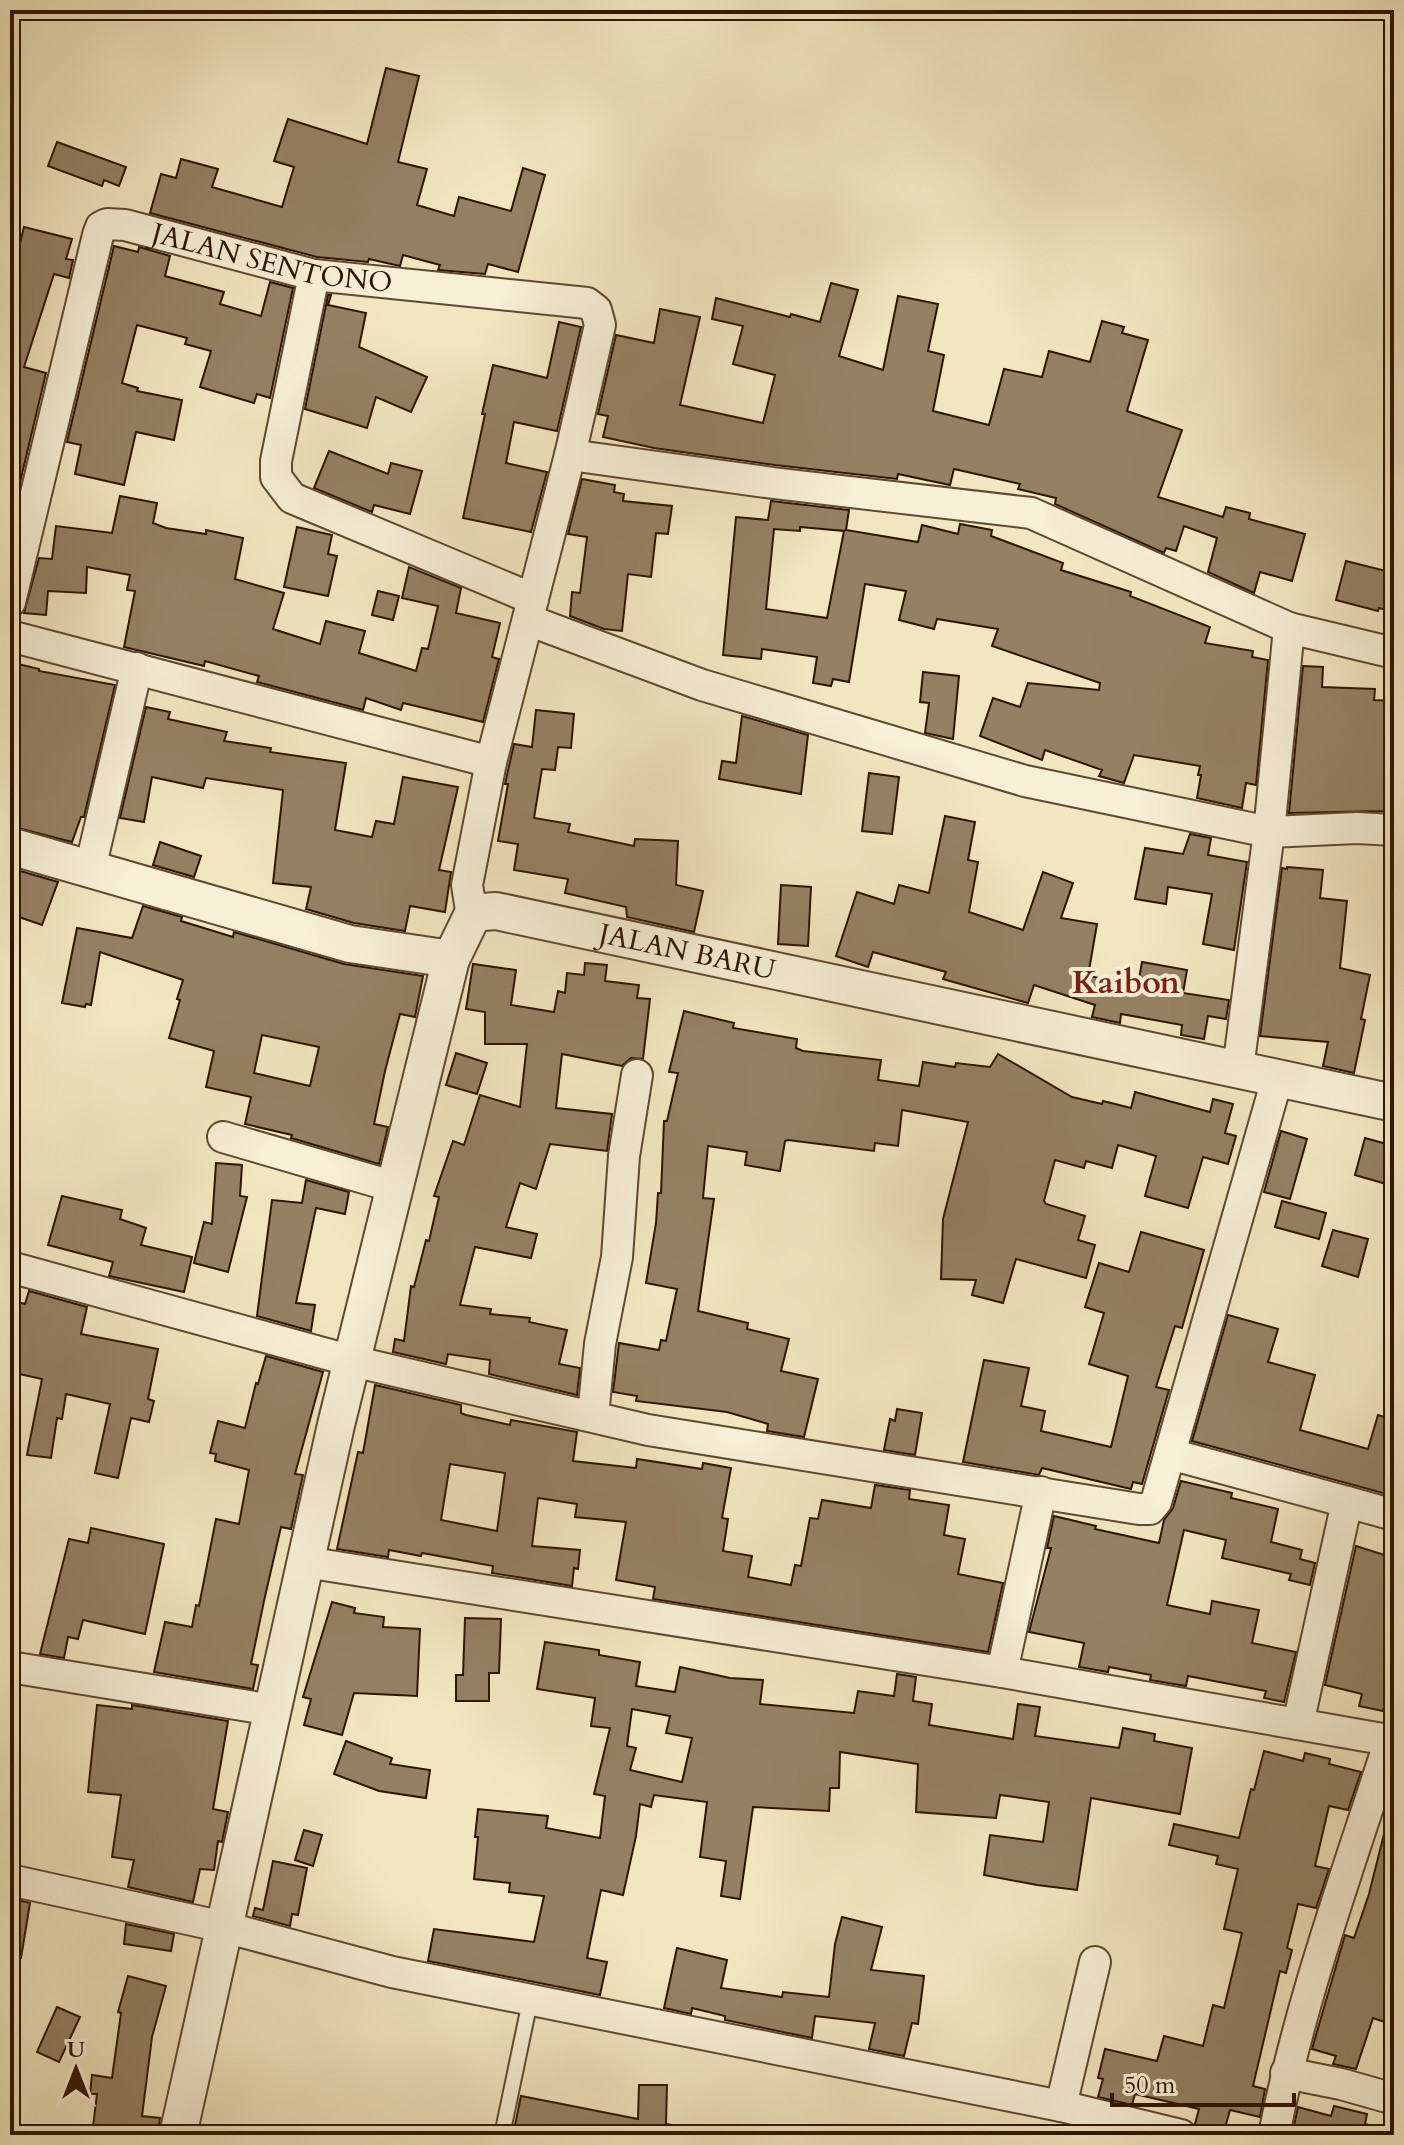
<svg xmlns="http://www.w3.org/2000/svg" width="1404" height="2145" font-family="Cardo,serif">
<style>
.building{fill:#948164;stroke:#2e1401;stroke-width:2;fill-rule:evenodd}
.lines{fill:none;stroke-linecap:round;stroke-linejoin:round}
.service-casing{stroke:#5f4831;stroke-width:18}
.minor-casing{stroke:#5f4831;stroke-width:34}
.tertiary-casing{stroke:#5f4831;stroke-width:40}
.service{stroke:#f7efd6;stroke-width:14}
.minor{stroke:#f7efd6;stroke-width:30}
.tertiary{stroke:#f7efd6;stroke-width:36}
.labels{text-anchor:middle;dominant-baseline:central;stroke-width:8;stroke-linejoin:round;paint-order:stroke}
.street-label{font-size:28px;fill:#2e1401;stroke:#f7efd6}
.quarter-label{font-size:32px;font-weight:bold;fill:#7a1f14;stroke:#f7efd6}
</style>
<rect width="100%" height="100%" fill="#f2e6c0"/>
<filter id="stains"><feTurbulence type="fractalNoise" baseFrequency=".0025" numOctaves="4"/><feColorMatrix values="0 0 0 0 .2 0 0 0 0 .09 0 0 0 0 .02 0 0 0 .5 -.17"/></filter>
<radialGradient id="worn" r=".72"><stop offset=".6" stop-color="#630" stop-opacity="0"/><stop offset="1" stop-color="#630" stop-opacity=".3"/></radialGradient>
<g class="building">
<polygon points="386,68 419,76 398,162 427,169 417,205 454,216 459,197 511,211 523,168 545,175 518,272 488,264 485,274 438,270 440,265 403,255 400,266 369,259 368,262 317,257 150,213 161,174 176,178 181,159 218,169 212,187 282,207 294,167 274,161 288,119 367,144"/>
<polygon points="57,142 126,167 119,186 104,180 102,186 48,166"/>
<polygon points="24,227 72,239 66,259 73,260 69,278 54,274 24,367 46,373 12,516 10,516 10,244 19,247"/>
<polygon points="114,246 138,252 139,247 170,256 165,276 224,292 220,304 261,316 270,282 293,288 270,398 257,394 254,403 200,387 211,351 185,344 187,338 137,325 122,383 138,388 137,391 182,400 174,440 136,432 124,485 75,474 81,445 67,442"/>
<polygon points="831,283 858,290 839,356 883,370 898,296 938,304 928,351 944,355 933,411 989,425 1004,369 1042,377 1049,351 1090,362 1102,321 1124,327 1122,333 1148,340 1127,411 1182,430 1158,497 1223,517 1226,507 1250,513 1249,519 1305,534 1292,581 1260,572 1254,593 1208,572 1217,538 1184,526 1176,551 1166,548 1164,553 1055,504 1056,498 1018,489 1020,484 954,469 950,485 898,474 897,479 775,465 654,448 603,437 608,416 598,414 616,335 654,343 660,309 700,317 680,405 763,423 775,375 733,364 743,326 712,319 716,298 790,317 791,314 820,322"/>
<polygon points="328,295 331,295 328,305 366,313 359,347 427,377 411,412 376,397 367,428 305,409"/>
<polygon points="559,322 581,327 557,431 514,422 506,463 547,472 531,532 463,518 485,414 482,414 493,365 547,378"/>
<polygon points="329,451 388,474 391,463 422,471 410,514 374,505 372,512 314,488"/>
<polygon points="582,479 615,485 614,492 624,494 623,501 672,506 668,534 656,533 651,577 628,574 622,631 604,629 570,616 572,592 580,593 587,537 568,534"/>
<polygon points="120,496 157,503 153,523 166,528 206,534 206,530 243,538 235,579 284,593 273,629 320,644 326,621 365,631 359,653 416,671 422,648 428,649 438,606 402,598 409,567 461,588 456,613 500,623 492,657 499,659 483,722 403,703 401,710 366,698 363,710 257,682 259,676 205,661 204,666 124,647 135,591 127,590 130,575 87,567 86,593 48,591 46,615 24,613 39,558 52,559 56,526 112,533"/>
<path d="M771 501 849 510 846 530 918 542 922 525 958 534 960 524 992 530 991 536 1063 563 1061 570 1131 592 1130 596 1210 627 1205 643 1253 651 1252 657 1268 660 1256 785 1246 783 1242 808 1197 798 1201 775H1198L1200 766 1134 755 1124 783 1099 776 1102 770 1045 750 1042 760 980 736 993 698 1020 707 1028 683 1099 690 1100 683 992 646 998 629 937 619 934 629 899 620 906 591 865 584 849 682 833 679 831 686 813 683 817 657 762 649 761 659 723 655 736 517 768 520ZM800 527 844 531 827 618 766 609 774 529 800 531Z"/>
<polygon points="297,527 332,535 328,554 337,556 328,596 284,587"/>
<polygon points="1346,561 1394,573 1394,612 1379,608 1378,611 1336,600"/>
<polygon points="378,591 399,596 393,620 372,615"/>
<polygon points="10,662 39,669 39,671 115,685 84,817 81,817 72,842 10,826"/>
<polygon points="1303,666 1323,667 1322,687 1375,689 1374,700 1394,701 1394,796 1385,796 1384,811 1289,813"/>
<polygon points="923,672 959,676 953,739 925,733 929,703 920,702"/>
<polygon points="146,707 170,712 168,719 227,732 224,741 271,748 270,752 346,763 335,830 372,837 376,821 394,824 403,777 458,787 439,870 451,872 445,912 410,906 405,931 354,923 306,909 311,887 273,883 283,790 206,778 203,788 152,777 144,822 120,818"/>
<polygon points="536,710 574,714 571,748 558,747 555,770 542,769 534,818 570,824 568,832 634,846 635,839 678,841 676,885 703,891 694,932 627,917 626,907 565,893 568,879 514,870 518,844 498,841 508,784 505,784 514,744 532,747"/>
<polygon points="742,716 808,735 801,794 719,779 722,761 736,763"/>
<polygon points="869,773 899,777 892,834 862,831"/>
<polygon points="945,816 975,822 968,860 978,862 969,912 1023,930 1043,872 1073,883 1061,918 1097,924 1088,976 1138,985 1142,962 1187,970 1183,993 1229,1000 1226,1019 1208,1016 1204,1039 1181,1035 1182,1025 1121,1014 1120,1023 1092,1017 1095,1005 1034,985 1028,1003 943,979 946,972 873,952 868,967 836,956 857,892 894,904 899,885 929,893"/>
<polygon points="1190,834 1211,838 1208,855 1247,862 1234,950 1203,944 1212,894 1168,887 1166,904 1135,899 1145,848 1183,854"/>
<polygon points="160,842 201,856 194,877 153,865"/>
<polygon points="1287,867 1323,870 1320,898 1347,901 1340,968 1370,975 1361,1019 1365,1020 1354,1073 1323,1066 1328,1042 1260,1036 1282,868 1287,869"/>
<polygon points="10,868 58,882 42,925 10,914"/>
<polygon points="781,885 811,887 808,946 778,944"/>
<path d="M143 906 182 917 181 921 233 937 234 932 344 964 423 976 415 1017 400 1014 385 1071 374 1124 388 1127 379 1164 291 1138 292 1135 245 1124 251 1097 206 1087 214 1051 169 1038 180 1000 177 999 183 980 100 952 91 1005 86 1004 85 1007 62 1003 77 928 132 938ZM262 1035 319 1047 310 1086 254 1073Z"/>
<polygon points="585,963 607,965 605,981 639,985 637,998 650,999 643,1059 631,1058 622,1066 562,1054 556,1108 612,1114 607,1151 550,1144 536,1189 520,1183 506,1227 537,1234 531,1258 475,1247 460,1305 491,1309 490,1314 530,1318 529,1322 567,1330 559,1364 580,1368 577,1395 489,1374 490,1360 448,1354 446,1364 393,1352 395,1339 404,1341 411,1286 414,1287 426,1240 429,1241 439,1197 434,1196 453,1141 464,1145 480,1095 520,1107 527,1044 485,1044 485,1012 466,1009 473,964 516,970 511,1005 554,1012 558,991 565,993 567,973 584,975"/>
<polygon points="684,1011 734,1023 733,1028 797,1039 796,1048 803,1051 881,1060 878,1080 919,1086 923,1062 955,1067 956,1063 990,1067 998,1054 1072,1097 1102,1104 1103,1101 1131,1108 1135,1092 1210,1112 1213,1099 1233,1104 1225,1133 1236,1136 1228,1164 1203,1157 1188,1208 1145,1196 1156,1156 1118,1145 1112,1168 1086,1161 1084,1168 1055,1160 1044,1201 1046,1204 1085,1216 1078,1240 1095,1245 1086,1278 1016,1259 1003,1303 972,1295 976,1280 941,1279 943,1219 968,1122 902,1110 898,1146 875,1143 874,1151 788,1140 785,1141 780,1171 745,1165 747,1152 708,1146 703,1198 714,1199 698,1311 748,1323 747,1329 789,1339 781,1371 818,1379 804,1437 767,1431 768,1424 727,1412 636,1401 637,1396 613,1392 619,1343 659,1350 661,1340 666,1341 677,1289 646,1283 656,1223 658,1193 661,1193 664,1121 667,1121 678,1073 669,1072"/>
<polygon points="456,1053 487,1063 477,1094 446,1085"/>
<polygon points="1281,1131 1307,1139 1290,1199 1264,1192"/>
<polygon points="1365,1138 1394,1146 1386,1184 1355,1175"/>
<polygon points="216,1163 242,1165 240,1196 247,1197 228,1272 194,1263 204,1222 212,1224"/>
<polygon points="306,1180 349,1192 345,1214 316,1208 296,1303 315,1305 311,1331 257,1316 272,1200 302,1203"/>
<polygon points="62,1196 122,1210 120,1219 146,1228 141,1245 192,1257 184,1292 109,1276 113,1262 48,1245"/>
<polygon points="1282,1201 1326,1213 1319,1239 1275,1227"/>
<polygon points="1333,1230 1368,1239 1358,1277 1322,1266"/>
<polygon points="1141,1232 1204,1250 1182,1328 1175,1326 1156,1387 1169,1390 1142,1484 1133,1482 1131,1489 1042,1468 1039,1475 963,1462 984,1360 1029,1368 1021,1406 1045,1411 1041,1431 1111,1447 1128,1376 1089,1364 1104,1313 1085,1307 1099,1263 1129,1272"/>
<polygon points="29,1291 87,1307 81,1334 158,1349 148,1399 154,1401 149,1422 131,1418 118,1478 95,1473 110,1404 66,1394 62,1419 57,1418 51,1458 27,1455 42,1379 10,1372 10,1300 25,1304"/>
<polygon points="1228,1315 1278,1329 1268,1362 1315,1375 1300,1430 1368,1449 1378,1415 1394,1420 1394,1496 1192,1441"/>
<polygon points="266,1356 323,1372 295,1474 303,1475 291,1529 281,1527 264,1601 251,1664 258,1665 253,1689 154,1672 165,1622 192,1627 196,1605 199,1606 216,1519 239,1524 249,1470 215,1461 216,1454 210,1453 218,1421 245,1428 256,1383 258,1384"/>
<path d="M375 1385 461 1405V1413L466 1415 510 1425 511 1420 577 1432 573 1461 636 1468 637 1459 702 1469 703 1463 731 1468 722 1518 728 1519 723 1551 752 1556 748 1577 791 1585 795 1565 801 1566 810 1518 818 1519 822 1500 871 1508 875 1485 910 1490 909 1499 949 1505 944 1535 965 1539 958 1574 1003 1583 988 1652 653 1599 655 1587 616 1580 626 1522 575 1517 577 1504 538 1498 532 1546 580 1550 578 1569 574 1568 572 1586 492 1573 493 1566 422 1553 421 1556 389 1550 388 1557 337 1549 358 1452 363 1453ZM450 1464 505 1473 497 1531 441 1520Z"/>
<polygon points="897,1409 922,1413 915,1455 884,1450 890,1419 895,1421"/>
<polygon points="1181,1481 1232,1493 1231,1498 1278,1509 1271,1542 1302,1550 1300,1559 1315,1563 1310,1585 1289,1580 1291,1574 1222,1558 1226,1540 1184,1530 1167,1605 1210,1614 1212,1601 1259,1610 1252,1643 1296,1652 1284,1702 1264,1698 1266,1691 1188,1676 1186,1686 1150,1680 1151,1675 1109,1667 1108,1672 1079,1667 1084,1643 1029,1632 1051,1548 1047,1548 1054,1516 1096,1526 1095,1529 1159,1543 1164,1520 1173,1508"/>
<polygon points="91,1528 164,1544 145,1634 83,1620 78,1639 68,1637 64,1658 40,1654 69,1539 88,1543"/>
<polygon points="1356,1546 1394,1558 1394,1664 1383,1711 1359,1706 1362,1694 1325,1685"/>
<polygon points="332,1602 355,1608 354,1613 384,1617 383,1627 420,1629 417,1696 354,1693 342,1735 304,1725 311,1699 303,1697"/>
<polygon points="465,1618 501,1619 499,1673 489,1673 489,1701 456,1701 456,1675 463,1675"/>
<path d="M545 1642 599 1650V1655L640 1662 636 1686 675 1692 680 1667 730 1678 763 1680 760 1704 854 1713 858 1691 894 1696 897 1674 916 1677 913 1701 932 1704 929 1725 1013 1739 1018 1704 1040 1707 1035 1736 1119 1748 1123 1728 1155 1734 1154 1741 1192 1748 1180 1814 1091 1798 1077 1890 1037 1885 984 1875 990 1835 1043 1842 1049 1802 1000 1795 996 1818 916 1812 918 1764 840 1752 839 1788H830L829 1811 753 1807 740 1899 721 1896 726 1861 700 1857 707 1802 654 1795 651 1807 640 1804 636 1836 623 1895 601 1890 587 1958 607 1962 600 1995 428 1961 434 1929 534 1942 544 1896 509 1892 510 1883 474 1879 478 1837H475L478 1809 548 1816 546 1828 600 1838 605 1796 594 1794 610 1728 591 1726 595 1698 537 1689ZM632 1709 670 1716 666 1733 692 1738 682 1782 630 1770 636 1748 627 1746Z"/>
<polygon points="97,1705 132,1709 132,1705 228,1721 213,1809 228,1812 222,1842 218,1841 214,1870 200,1869 193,1902 128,1887 134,1860 112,1857 121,1795 88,1792"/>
<polygon points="346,1741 392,1758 390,1764 430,1770 426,1798 379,1791 334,1774"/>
<polygon points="1264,1751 1303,1761 1305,1753 1330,1759 1329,1764 1361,1772 1348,1810 1329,1806 1315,1866 1329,1869 1316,1908 1298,1904 1287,1948 1292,1950 1286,1973 1280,1971 1253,2086 1265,2089 1260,2117 1230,2110 1223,2135 1203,2135 1198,2134 1195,2124 1199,2109 1135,2094 1132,2105 1098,2097 1103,2079 1098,2078 1105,2049 1157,2061 1164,2036 1203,2046 1213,2005 1224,2008 1242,1933 1224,1929 1238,1869 1216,1864 1218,1856 1169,1845 1174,1824 1239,1838 1251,1789 1254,1790"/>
<polygon points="1387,1822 1394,1822 1394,2025 1373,2018 1356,2069 1333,2064 1336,2056 1312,2049 1345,1935 1354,1938 1369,1894"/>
<polygon points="304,1830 322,1835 313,1866 295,1860"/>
<polygon points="273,1861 307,1868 298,1915 292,1914 290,1926 253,1916 255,1908 263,1910"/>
<polygon points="10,1898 30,1903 21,1958 10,1958"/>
<polygon points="842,1917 882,1927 871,1970 924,1976 918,2024 912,2023 904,2056 869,2049 875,2023 815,2016 812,2038 725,2020 725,2016 692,2008 691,2014 664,2008 677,1948 727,1960 721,1988 782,1997 783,1992 829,1997 835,1944"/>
<polygon points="126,1924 174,1934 171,1951 124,1944"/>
<polygon points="128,1976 166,1986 152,2037 142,2116 160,2118 158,2135 92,2135 97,2094 90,2094 92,2075 112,2078 121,2013 118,2012"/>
<polygon points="57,2007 80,2017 59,2062 37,2052"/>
<polygon points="639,2085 667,2085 666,2124 673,2125 672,2135 540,2135 514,2130 521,2096 638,2119"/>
<polygon points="1334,2106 1367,2114 1365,2124 1380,2128 1380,2135 1292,2135 1298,2107 1331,2116"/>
</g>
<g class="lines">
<g class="service-casing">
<polyline id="service" points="502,2135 530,2001"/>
</g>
<g class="minor-casing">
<g id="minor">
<polyline points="314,275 276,461 276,477 292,498 533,599"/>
<polyline points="570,455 773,483 1031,513 1289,628 1394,653"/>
<path id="s1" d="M10 602 98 235 101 227 107 224 125 225 314 275 587 303 596 310 600 325 570 455 491 762 467 885 472 916"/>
<polyline points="528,620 702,685 1025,781 1269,832 1357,828 1394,830"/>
<polyline points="10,636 491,762"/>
<polyline points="90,869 137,668"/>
<polyline points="1238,1069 1269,832 1289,628"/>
<polyline points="223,1137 395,1187"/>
<polyline points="10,1267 352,1361 648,1430 1139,1509 1150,1509 1156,1502 1278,1076"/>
<polyline points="593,1416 600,1344 617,1257 624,1156 637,1075"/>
<polyline points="1170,1454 1347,1502 1298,1724"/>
<polyline points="1347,1502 1394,1515"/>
<polyline points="305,1562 1002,1672 1394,1741"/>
<polyline points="10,1667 273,1710"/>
<polyline points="1002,1672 1041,1492"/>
<polyline points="10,1880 224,1927 392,1972 1061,2106 1181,2135"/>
<polyline points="1286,2073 1341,2084 1394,2099"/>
<polyline points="1061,2106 1095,1962"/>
<path d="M1274 2135C1300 2000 1348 1871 1390 1740"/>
</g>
</g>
<g class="tertiary-casing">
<g id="tertiary">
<path id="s2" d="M10 846 350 944 451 959 472 916 483 912 496 911 1394 1103"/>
<polyline points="178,2135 336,1425 451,959"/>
</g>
</g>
<use href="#service" class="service"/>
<use href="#minor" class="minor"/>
<use href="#tertiary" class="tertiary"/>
</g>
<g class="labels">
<g class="street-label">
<text stroke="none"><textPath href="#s1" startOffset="562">JALAN SENTONO</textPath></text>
<text stroke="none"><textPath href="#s2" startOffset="724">JALAN BARU</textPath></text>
</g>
<g class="quarter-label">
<text x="1126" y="983">Kaibon</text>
</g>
</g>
<rect width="1404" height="2145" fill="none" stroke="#f2e6c0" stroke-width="40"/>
<rect x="12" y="12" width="1380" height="2121" fill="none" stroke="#2e1401" stroke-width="4"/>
<rect x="20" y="20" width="1364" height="2105" fill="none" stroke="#2e1401" stroke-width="2"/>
<g transform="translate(76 2069)" stroke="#f7efd6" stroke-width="6" paint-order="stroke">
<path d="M0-6L14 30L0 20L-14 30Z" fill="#2e1401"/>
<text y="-12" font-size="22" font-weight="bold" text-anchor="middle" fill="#2e1401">U</text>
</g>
<path d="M1112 2093v12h182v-12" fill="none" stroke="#2e1401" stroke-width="4"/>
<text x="1124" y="2093" font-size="24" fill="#2e1401" stroke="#f7efd6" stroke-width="6" paint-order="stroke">50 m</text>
<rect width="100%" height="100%" filter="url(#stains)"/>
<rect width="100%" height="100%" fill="url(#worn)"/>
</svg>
